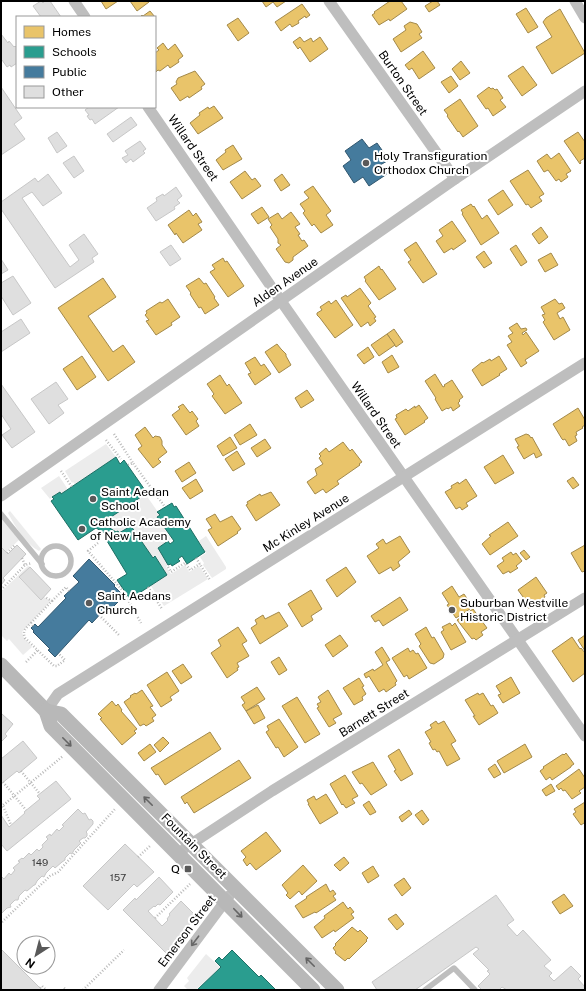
<svg xmlns="http://www.w3.org/2000/svg" width="586" height="991" font-family="'Public Sans',sans-serif">
<style>
.green{fill:#ececec}
.homes{fill:#e9c46a;stroke:#a3894a}
.schools{fill:#2a9d8f;stroke:#1d6e64}
.public{fill:#457b9d;stroke:#30566e}
.building{fill:#dfdfdf;stroke:#c7c7c7}
.lines{fill:none;stroke-linecap:round;stroke-linejoin:round}
.path{stroke:#b9b9b9;stroke-width:2.5;stroke-dasharray:1 2;stroke-linecap:butt}
.lane{stroke:#bebebe;stroke-width:5.5}
.street{stroke:#bebebe;stroke-width:11}
.secondary{stroke:#b8b8b8;stroke-width:15}
.oneway{stroke:#656565}
.oneway2{stroke:#686868}
.poi-dot{fill:#595959;stroke:#fff;stroke-width:1.5}
.labels{text-anchor:middle;dominant-baseline:central;stroke-width:4;stroke-linejoin:round;paint-order:stroke}
.number-label{font-size:10px;fill:#383838}
.street-label{font-size:12px;fill:#000;stroke:#fff}
.poi-label{font-size:12px;fill:#000;stroke:#fff;text-anchor:start}
</style>
<rect width="100%" height="100%" fill="#fff"/>
<g class="green">
<polygon points="106,444 116,457 75,484 73,482 72,483 65,471"/>
<polygon points="59,476 67,488 66,490 61,494 60,492 50,499 41,488"/>
<polygon points="146,495 160,515 157,517 171,539 158,548 168,565 166,567 171,574 185,565 189,572 199,566 208,579 164,606 151,586 167,575 156,556 153,558 131,526 119,533 118,531 116,532 102,523"/>
<path d="M10 511 41 549 39 551C26 544 15 527 8 513Z"/>
<polygon points="1,518 19,540 6,552 1,547"/>
<polygon points="206,536 226,567 226,569 212,578 203,565 204,563 200,557 206,553 199,541"/>
<polygon points="28,566 30,567 19,578 41,600 44,597 51,601 22,632 24,638 32,647 23,655 9,639 7,641 1,635 1,592"/>
<polygon points="206,954 220,967 196,990 188,990 184,986 189,981 187,978"/>
</g>
<g class="homes">
<polygon points="101,1 118,1 106,9"/>
<polygon points="130,1 148,1 149,2 137,11"/>
<polygon points="262,1 286,1 277,7 273,2 266,7"/>
<polygon points="390,1 401,1 407,9 390,21 389,19 379,25 372,15 375,13 374,12"/>
<polygon points="433,1 437,1 440,5 429,12 425,6"/>
<polygon points="302,4 310,15 306,18 305,16 298,21 299,23 292,27 290,24 281,31 275,22"/>
<polygon points="526,8 538,27 528,33 516,14"/>
<polygon points="560,9 585,53 552,74 536,47 552,37 543,22 546,18"/>
<polygon points="150,11 155,17 140,17 142,15 143,16"/>
<polygon points="238,18 249,33 238,41 227,25"/>
<polygon points="410,22 417,24 422,32 419,34 422,38 401,52 393,39 406,30 404,26"/>
<polygon points="300,37 304,42 311,38 313,42 320,37 328,49 310,62 300,47 298,49 293,42"/>
<polygon points="163,43 168,50 175,44 183,56 178,60 179,62 170,68 168,65 160,71 158,70 156,72 155,53 159,50 157,48"/>
<polygon points="423,51 435,68 419,79 412,68 409,70 405,65"/>
<polygon points="461,61 470,73 460,80 452,69"/>
<polygon points="523,66 537,85 522,96 508,76"/>
<polygon points="195,71 205,84 201,87 202,89 189,98 188,96 180,101 171,88 177,84 176,82 178,78"/>
<polygon points="451,76 458,86 449,93 441,82"/>
<polygon points="489,87 491,89 493,88 495,90 497,89 503,98 500,100 506,107 493,116 488,108 486,109 477,96"/>
<polygon points="460,99 478,126 463,137 459,131 458,132 447,116 448,115 444,110"/>
<polygon points="214,106 223,118 198,134 190,123 200,115 199,113 208,107 209,109"/>
<polygon points="578,132 585,142 585,158 580,161 581,163 580,164 564,141"/>
<polygon points="233,145 242,159 223,170 216,160 226,152 225,150"/>
<polygon points="559,153 571,171 566,174 568,177 561,182 559,179 556,181 548,170 544,172 537,161 547,154 551,159"/>
<polygon points="528,170 544,194 539,197 542,201 531,208 528,204 526,205 510,181"/>
<polygon points="245,171 252,180 255,178 261,186 242,199 230,182"/>
<polygon points="282,174 290,185 281,191 274,180"/>
<polygon points="313,186 331,211 326,215 333,225 321,233 314,224 312,226 303,213 305,211 300,204 309,198 304,192"/>
<polygon points="503,190 513,205 498,215 488,200"/>
<polygon points="471,204 473,207 474,206 482,219 487,215 499,233 481,245 462,214 463,213 461,210"/>
<polygon points="262,207 269,217 258,224 251,214"/>
<polygon points="189,210 193,216 196,213 202,222 198,224 202,230 183,243 176,233 175,235 168,225"/>
<polygon points="291,212 300,224 295,227 300,234 298,235 302,241 304,240 308,246 293,257 293,260 289,263 285,262 276,249 281,245 278,243 278,239 270,227 272,225 268,219 278,213 282,219"/>
<polygon points="452,221 466,241 453,250 452,248 444,253 436,241 443,236 439,230"/>
<polygon points="541,227 548,237 539,244 532,234"/>
<polygon points="416,242 437,274 423,283 408,262 411,260 404,250"/>
<polygon points="516,245 527,262 521,266 510,249"/>
<polygon points="484,251 492,263 484,268 476,257"/>
<polygon points="551,253 558,265 545,272 538,260"/>
<polygon points="223,258 225,262 227,261 244,286 228,297 210,272 215,269 212,265"/>
<polygon points="379,266 381,270 382,269 396,289 379,300 365,281 366,280 364,277"/>
<polygon points="103,278 116,297 88,316 113,352 123,345 135,362 108,381 58,308"/>
<polygon points="199,278 204,284 206,283 215,297 214,298 219,305 205,314 201,307 199,308 190,294 191,293 186,286"/>
<polygon points="360,288 371,303 368,306 376,317 374,318 376,321 370,326 368,322 361,327 341,298 346,295 347,297"/>
<polygon points="168,299 180,317 171,323 172,325 156,335 146,321 149,320 145,315 147,313 146,311 160,302 162,303"/>
<polygon points="555,299 559,304 562,303 565,308 557,313 560,319 563,317 570,330 554,340 543,322 545,320 542,315 545,314 541,307"/>
<polygon points="336,300 353,325 335,338 320,318 317,315 317,313 322,310 320,307 329,301 331,304"/>
<polygon points="517,323 521,329 526,328 527,330 522,333 523,335 526,332 539,351 525,360 527,363 521,367 507,345 512,342 508,336 513,333 509,328"/>
<polygon points="394,329 403,342 396,347 387,334"/>
<polygon points="387,334 395,345 379,356 371,345"/>
<polygon points="277,344 281,349 286,354 286,356 291,365 279,373 265,352"/>
<polygon points="368,347 374,357 364,364 357,355"/>
<polygon points="392,355 399,367 388,373 382,362"/>
<polygon points="82,356 96,377 77,390 63,369"/>
<polygon points="499,356 507,369 499,374 500,375 482,386 472,370 482,362 483,363 490,359 491,361"/>
<polygon points="255,357 261,366 264,364 271,374 255,385 248,374 251,373 245,363"/>
<polygon points="435,374 443,387 445,386 444,385 452,380 463,397 459,400 460,401 458,403 460,406 453,411 451,407 448,409 447,408 442,411 435,399 436,398 425,381"/>
<polygon points="220,375 227,386 229,384 242,403 225,414 212,396 214,394 207,384"/>
<polygon points="307,390 314,400 301,408 295,398"/>
<polygon points="183,404 190,413 192,411 198,419 196,421 199,426 186,435 172,415 180,409 178,407"/>
<polygon points="419,405 428,418 424,421 425,422 405,435 395,419 397,418 396,415 406,409 408,411 415,406 415,408"/>
<polygon points="578,408 585,420 585,425 582,427 583,428 576,432 577,435 575,436 577,441 569,446 565,439 563,440 562,439 553,424"/>
<polygon points="250,424 257,435 240,445 234,435"/>
<polygon points="145,427 153,438 155,436 160,437 162,441 162,445 167,452 158,459 161,462 153,468 138,449 142,446 135,435"/>
<polygon points="526,434 529,435 531,438 532,437 542,455 536,458 534,453 524,459 517,447 519,446 515,439"/>
<polygon points="230,437 237,448 223,456 217,446"/>
<polygon points="265,439 271,448 257,457 251,448"/>
<polygon points="343,442 350,451 352,449 362,462 359,464 360,465 337,481 339,484 326,493 323,489 315,494 307,482 317,475 315,469 323,464 319,458 321,456 319,454 326,448 329,452"/>
<polygon points="237,451 245,464 233,471 225,459"/>
<polygon points="503,455 514,473 495,484 484,467"/>
<polygon points="189,462 196,473 182,482 175,471"/>
<polygon points="573,477 579,485 573,489 567,481"/>
<polygon points="196,479 203,491 190,499 182,488"/>
<polygon points="466,479 477,496 466,503 468,506 462,510 460,507 456,509 445,492 452,488 451,486 458,482 459,484"/>
<polygon points="271,492 280,505 256,521 246,505 248,504 247,502 260,494 261,496"/>
<polygon points="215,514 220,522 232,516 241,529 237,532 238,533 218,546 208,530 212,528 206,519"/>
<polygon points="508,522 518,536 490,555 482,544 491,536 489,535"/>
<polygon points="400,536 410,552 398,562 400,566 393,571 391,567 379,574 367,556 379,548 376,544 383,539 386,544"/>
<polygon points="585,545 585,571 582,572 571,553"/>
<polygon points="524,550 530,557 526,560 520,553"/>
<polygon points="511,552 513,555 516,553 522,561 516,566 518,568 510,573 509,571 503,574 497,566 504,561 502,558"/>
<polygon points="346,567 356,582 337,597 326,580"/>
<polygon points="536,577 547,593 544,595 545,597 534,606 531,608 528,608 525,605 526,601 518,590"/>
<polygon points="452,586 459,597 464,594 473,607 456,618 447,605 449,604 442,593"/>
<polygon points="311,590 322,609 311,616 313,620 302,627 288,604"/>
<polygon points="400,597 408,610 383,626 379,620 375,622 371,616"/>
<polygon points="473,609 487,628 481,632 483,635 476,640 474,638 472,639 457,620"/>
<polygon points="279,612 288,626 260,644 251,628 257,624 255,620 263,615 265,619"/>
<polygon points="450,623 452,626 455,623 466,642 451,650 441,632 444,630 442,627"/>
<polygon points="238,627 247,641 242,644 249,656 237,663 239,667 237,668 238,670 227,678 211,653 221,646 218,640"/>
<polygon points="426,627 432,638 434,637 444,654 443,658 434,664 430,663 419,646 421,644 415,634"/>
<polygon points="340,635 348,646 333,657 325,645"/>
<polygon points="585,635 585,651 578,640"/>
<polygon points="572,637 580,649 581,648 585,653 585,673 573,682 552,651"/>
<polygon points="382,647 390,660 386,662 397,681 395,683 396,685 386,692 384,689 379,692 369,676 366,678 364,674 373,669 374,671 383,665 375,652"/>
<polygon points="408,648 410,652 413,650 416,654 418,653 427,668 409,679 407,675 404,677 392,658"/>
<polygon points="279,657 287,670 279,675 271,662"/>
<polygon points="183,664 192,677 181,684 172,671"/>
<polygon points="167,672 179,691 170,697 172,700 161,707 147,685"/>
<polygon points="511,677 520,693 503,703 498,695 501,694 496,686"/>
<polygon points="359,678 364,686 362,687 366,694 362,697 363,700 354,705 343,688"/>
<polygon points="257,687 265,699 246,711 242,705 245,703 241,697"/>
<polygon points="142,690 153,706 150,707 156,715 152,718 154,721 146,726 144,724 140,726 124,702 131,697 130,696 135,693 136,694"/>
<polygon points="328,690 342,714 333,719 336,723 329,727 317,708 319,707 317,704 321,702 318,697"/>
<polygon points="478,693 479,695 483,693 491,706 493,705 498,713 479,725 473,716 475,716 465,700"/>
<polygon points="297,697 320,734 305,743 282,706"/>
<polygon points="112,701 116,706 118,704 122,710 121,711 137,729 134,731 136,733 122,745 100,719 102,718 98,714"/>
<polygon points="258,705 265,718 254,724 246,711"/>
<polygon points="279,719 298,747 284,757 278,747 276,748 266,732 269,730 267,726"/>
<polygon points="436,721 438,724 444,721 456,741 451,744 460,759 447,766 439,751 437,752 435,749 433,750 429,743 431,742 425,732 432,728 430,725"/>
<polygon points="210,732 221,749 165,785 158,774 156,775 151,768"/>
<polygon points="163,737 169,743 160,752 154,745"/>
<polygon points="150,744 156,752 144,761 138,753"/>
<polygon points="525,744 532,757 504,773 497,761"/>
<polygon points="399,749 413,774 401,781 394,771 396,770 388,756"/>
<polygon points="566,753 574,764 571,766 571,767 552,780 550,777 546,780 540,771 544,768 543,767 563,754 564,755"/>
<polygon points="239,760 251,778 194,813 187,802 185,804 181,797"/>
<polygon points="373,762 387,785 371,795 362,783 360,784 352,772"/>
<polygon points="495,764 501,774 494,778 488,769"/>
<polygon points="579,769 585,778 585,787 579,791 581,793 572,799 565,790 563,791 561,788 559,790 556,786"/>
<polygon points="345,775 358,796 352,799 355,803 346,808 343,804 342,805 330,784"/>
<polygon points="551,784 555,791 546,796 542,790"/>
<polygon points="326,794 338,813 320,824 308,804 309,804 307,800 314,796 316,800"/>
<polygon points="369,801 376,812 370,815 363,805"/>
<polygon points="585,802 585,824 584,823 581,825 573,814 576,812 574,809"/>
<polygon points="409,810 412,814 402,822 399,817"/>
<polygon points="422,810 429,820 423,825 415,815"/>
<polygon points="266,832 281,851 256,870 250,863 247,866 243,860 246,857 241,851"/>
<polygon points="344,857 349,863 340,871 334,865"/>
<polygon points="303,865 317,881 302,895 299,891 290,899 286,895 288,893 282,885"/>
<polygon points="373,866 379,876 368,883 362,873"/>
<polygon points="404,878 411,888 402,896 394,885"/>
<polygon points="326,884 330,892 333,890 336,894 333,896 336,900 316,913 315,912 303,918 295,906 307,898 306,897"/>
<polygon points="564,894 573,906 560,914 552,902"/>
<polygon points="343,902 348,909 350,907 354,912 351,914 354,918 335,932 334,930 322,938 314,927 325,918 324,916"/>
<polygon points="396,914 404,924 397,930 388,919"/>
<polygon points="352,927 358,932 360,930 368,938 366,940 367,941 349,959 348,958 345,961 335,953 336,952 333,948 336,945 335,944"/>
</g>
<g class="schools">
<polygon points="116,457 120,464 124,460 147,493 102,523 116,532 118,531 119,533 131,526 153,558 155,556 167,575 130,599 117,580 127,574 107,541 113,538 96,528 78,540 51,501 54,499 52,497 60,492 61,494"/>
<polygon points="172,503 174,507 176,506 205,552 187,564 182,556 178,559 180,561 172,566 171,564 168,565 158,548 168,541 170,544 174,541 157,517 160,515 157,512"/>
<polygon points="232,950 259,977 261,975 276,990 197,990 221,967 215,961 219,957 222,960"/>
</g>
<g class="public">
<polygon points="362,139 369,148 377,143 389,160 380,165 387,174 369,186 363,177 354,183 343,166 351,160 345,151"/>
<polygon points="89,559 115,585 114,586 124,596 109,611 106,608 92,623 89,620 55,657 48,650 50,649 33,632 34,631 31,628 35,624 38,627 66,598 64,596 79,582 73,576"/>
</g>
<g class="building">
<polygon points="41,1 43,3 45,1 50,1 61,17 41,17 33,6"/>
<polygon points="1,34 8,43 9,41 14,47 15,46 17,48 17,63 11,67 10,65 7,67 2,60 1,61"/>
<polygon points="1,87 22,118 14,124 25,139 1,155"/>
<polygon points="89,107 119,107 95,124 92,119 90,120 87,116 89,115 85,110"/>
<polygon points="131,117 137,125 113,142 107,134"/>
<polygon points="57,132 67,146 57,153 48,138"/>
<polygon points="140,141 146,149 143,151 145,153 133,162 131,159 126,163 122,158 128,155 125,151"/>
<polygon points="74,156 84,171 74,178 63,163"/>
<polygon points="48,174 62,193 43,206 32,192 22,198 70,267 79,260 69,245 84,234 98,254 92,258 94,262 55,288 1,209 1,202 35,178 38,182"/>
<polygon points="176,187 182,196 177,200 180,203 174,207 175,209 156,221 147,208 157,201 156,198 163,194 164,196"/>
<polygon points="171,245 181,259 170,266 160,252"/>
<polygon points="1,259 8,270 1,274"/>
<polygon points="13,276 31,303 13,315 1,296 1,283"/>
<polygon points="21,319 30,333 1,352 1,332"/>
<polygon points="56,382 68,399 58,405 64,413 49,424 31,399"/>
<polygon points="1,384 35,432 12,448 2,435 11,429 1,414"/>
<polygon points="17,545 26,554 3,578 5,580 1,585 1,547 8,554"/>
<polygon points="30,567 51,589 41,600 19,577"/>
<polygon points="2,714 13,724 5,734 7,736 1,742 1,715"/>
<polygon points="23,741 37,758 19,773 17,771 1,784 1,759"/>
<polygon points="56,781 71,799 7,851 1,844 1,815 9,827 25,813 24,812 40,799 37,796"/>
<polygon points="78,809 83,814 85,813 89,820 91,819 93,821 93,824 86,832 87,833 87,836 85,838 83,838 79,841 81,843 74,850 72,854 70,853 65,858 65,860 62,862 55,868 53,866 46,873 44,877 42,876 37,881 35,885 34,885 27,891 25,890 19,896 18,900 15,900 10,905 11,907 7,908 1,914 1,878 2,877 4,879 9,873 11,875 15,870 13,868 20,862 18,861 22,858 23,859 29,853 31,855 37,849 39,851 43,847 42,845 48,839 46,837 50,834 51,836 57,829 59,831 64,826 62,825"/>
<polygon points="125,844 154,872 137,887 134,884 108,910 83,886"/>
<polygon points="159,877 173,892 160,905 158,904 155,907 154,906 148,911 162,926 168,920 167,919 170,915 169,914 181,901 196,916 166,953 123,910 135,898 136,900"/>
<polygon points="496,895 514,920 507,925 517,936 523,930 551,960 544,966 552,973 549,976 554,981 571,966 581,976 578,979 585,987 585,990 507,990 502,987 499,990 482,990 478,986 490,974 487,971 489,970 473,954 479,949 476,947 415,990 377,990 372,982"/>
<polygon points="1,949 42,990 1,990"/>
</g>
<g class="lines">
<g class="path">
<polyline points="114,434 133,463"/>
<polyline points="106,440 121,459"/>
<polyline points="128,465 133,463 165,507"/>
<polyline points="61,471 72,487"/>
<polyline points="98,543 88,551 123,591 141,623"/>
<polyline points="7,553 15,545"/>
<polyline points="22,558 25,565"/>
<polyline points="196,558 210,580"/>
<polyline points="168,567 171,572 185,563 190,570 200,564"/>
<polyline points="148,587 162,609"/>
<polyline points="1,590 25,565 32,563"/>
<polyline points="52,601 66,587 69,591"/>
<polyline points="99,615 120,636"/>
<polyline points="31,623 52,601 45,597"/>
<path d="M33 626 31 623C26 628 22 631 25 638L54 666H57L65 660 59 654"/>
<polyline points="26,662 38,650"/>
<polyline points="21,771 40,794"/>
<polyline points="3,782 26,810"/>
<polyline points="1,804 3,806 11,825"/>
<polyline points="1,807 63,756"/>
<polyline points="138,857 150,846"/>
<polyline points="155,918 190,884"/>
<polyline points="2,922 50,876 58,872 115,809"/>
<polyline points="40,988 42,986 46,990"/>
<polyline points="64,988 66,990"/>
<polyline points="83,990 124,950"/>
</g>
<g class="lane">
<polyline points="1,514 42,564"/>
<circle cx="56" cy="561" r="15"/>
<polyline points="425,990 454,968 475,990"/>
</g>
<g class="street">
<polyline points="74,1 85,17"/>
<polyline points="329,1 455,179"/>
<polyline points="575,1 585,18"/>
<polyline points="148,107 281,301 585,736"/>
<polyline points="1,496 455,179 585,91"/>
<polyline points="46,711 58,694 585,363"/>
<polyline points="185,848 272,791 585,598"/>
<polyline points="159,990 229,896"/>
</g>
<g class="secondary">
<polyline points="1,665 46,711 51,726 313,990"/>
<polyline points="46,711 61,714 337,990"/>
</g>
</g>
<defs><path id="oneway-shaft" d="M-6 0H5M1.5-3L5.5 0L1.5 3" fill="none" stroke-width="1.6" stroke-linecap="round" stroke-linejoin="round"/></defs>
<g class="oneway">
<use href="#oneway-shaft" transform="translate(67 742) rotate(45)"/>
<use href="#oneway-shaft" transform="translate(148 801) rotate(-135)"/>
<use href="#oneway-shaft" transform="translate(238 913) rotate(46)"/>
<use href="#oneway-shaft" transform="translate(310 962) rotate(-135)"/>
</g>
<use class="oneway2" href="#oneway-shaft" transform="translate(195 941) rotate(127)"/>
<g class="poi-dot">
<circle cx="366" cy="163" r="4"/>
<circle cx="93" cy="499" r="4"/>
<circle cx="82" cy="529" r="4"/>
<circle cx="89" cy="603" r="4"/>
<circle cx="452" cy="610" r="4"/>
<rect x="184" y="865" width="8" height="8" rx="2"/>
</g>
<g class="labels">
<g class="number-label">
<text x="40" y="862">149</text>
<text x="118" y="877">157</text>
</g>
<g class="street-label">
<text transform="translate(403 83) rotate(55)">Burton Street</text>
<text transform="translate(193 148) rotate(55)">Willard Street</text>
<text transform="translate(285 282) rotate(-35)">Alden Avenue</text>
<text transform="translate(376 415) rotate(55)">Willard Street</text>
<text transform="translate(306 523) rotate(-32)">Mc Kinley Avenue</text>
<text transform="translate(374 713) rotate(-32)">Barnett Street</text>
<text transform="translate(194 846) rotate(45)">Fountain Street</text>
<text transform="translate(187 931) rotate(-53)">Emerson Street</text>
</g>
<g class="poi-label">
<text x="374" y="156">Holy Transfiguration<tspan x="374" dy="14">Orthodox Church</tspan></text>
<text x="101" y="492">Saint Aedan<tspan x="101" dy="14">School</tspan></text>
<text x="90" y="522">Catholic Academy<tspan x="90" dy="14">of New Haven</tspan></text>
<text x="97" y="596">Saint Aedans<tspan x="97" dy="14">Church</tspan></text>
<text x="460" y="603">Suburban Westville<tspan x="460" dy="14">Historic District</tspan></text>
<text x="180" y="869" text-anchor="end">Q</text>
</g>
</g>
<rect width="586" height="991" fill="none" stroke="#000000" stroke-width="4"/>
<rect x="16" y="16" width="140" height="92" fill="#ffffff" stroke="#999999"/>
<rect x="24" y="26" width="20" height="12" fill="#e9c46a" stroke="#999999"/>
<text x="52" y="36" font-size="12" fill="#000000">Homes</text>
<rect x="24" y="46" width="20" height="12" fill="#2a9d8f" stroke="#999999"/>
<text x="52" y="56" font-size="12" fill="#000000">Schools</text>
<rect x="24" y="66" width="20" height="12" fill="#457b9d" stroke="#999999"/>
<text x="52" y="76" font-size="12" fill="#000000">Public</text>
<rect x="24" y="86" width="20" height="12" fill="#dfdfdf" stroke="#999999"/>
<text x="52" y="96" font-size="12" fill="#000000">Other</text>
<g transform="translate(36 955) rotate(216)"><circle r="19" fill="#ffffff" stroke="#999999"/>
<path d="M0-3L7 15L0 10L-7 15Z" fill="#595959"/>
<text y="-6" font-size="11" font-weight="bold" text-anchor="middle" fill="#000000">N</text>
</g>
</svg>
